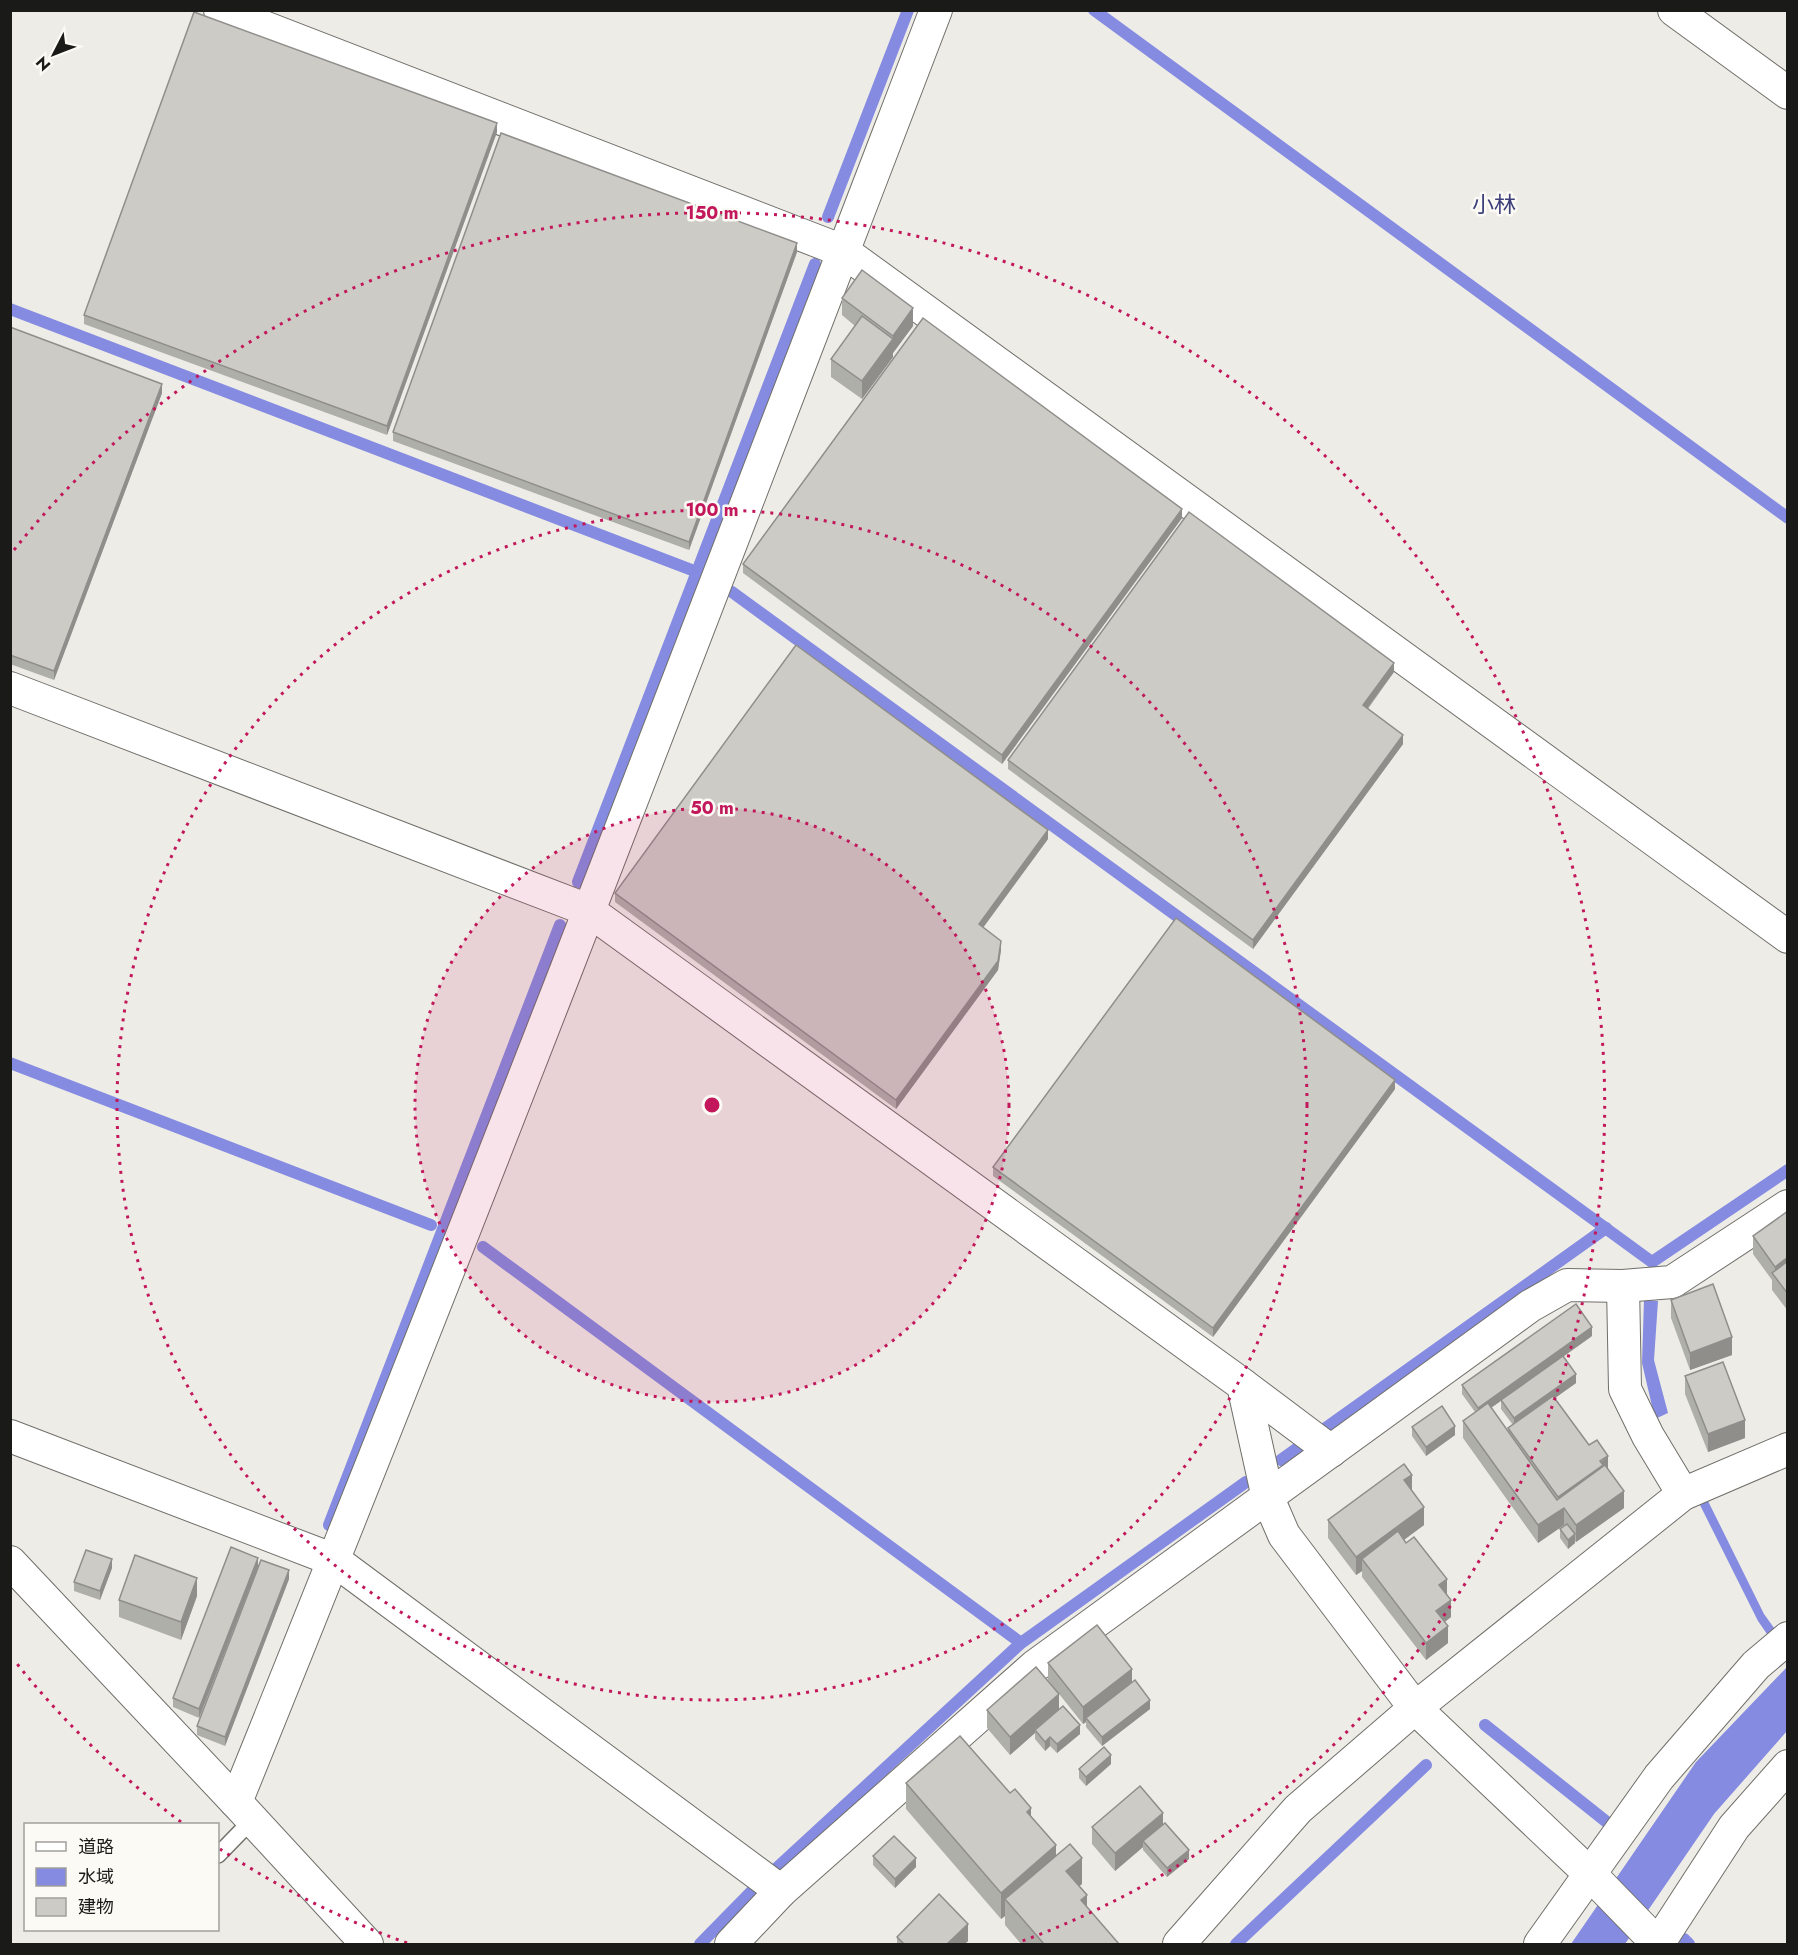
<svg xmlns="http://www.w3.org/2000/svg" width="1798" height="1955" font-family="Jost,'Noto Sans JP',sans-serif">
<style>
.water{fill:#858be0}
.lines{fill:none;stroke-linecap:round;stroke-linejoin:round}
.stream{stroke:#858be0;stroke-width:12}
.lane-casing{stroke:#706f6a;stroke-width:18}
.street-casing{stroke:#706f6a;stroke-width:34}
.lane{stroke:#fff;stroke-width:15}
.street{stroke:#fff;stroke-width:32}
.wall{fill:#afafaa;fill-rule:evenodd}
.shaded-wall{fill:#8f8e8b}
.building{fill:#cccbc6;stroke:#8f8e8b;stroke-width:1.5}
.ring{fill:none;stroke:#c2185b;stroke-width:3;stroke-dasharray:3 6}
.labels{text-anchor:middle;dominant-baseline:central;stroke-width:5;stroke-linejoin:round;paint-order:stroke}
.neighbourhood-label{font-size:22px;fill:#3d3f7b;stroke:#fbfaf4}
.centre{fill:#c2185b;stroke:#fbfaf4;stroke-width:3}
.ring-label{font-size:18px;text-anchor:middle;font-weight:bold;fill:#c2185b;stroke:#fbfaf4;stroke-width:5;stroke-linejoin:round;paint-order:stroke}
</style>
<rect width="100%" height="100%" fill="#eeece7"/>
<g class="water">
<polygon points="1644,1300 1658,1301 1654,1360 1668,1413 1655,1419 1642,1363"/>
<polygon points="1708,1501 1764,1614 1787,1646 1787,1663 1758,1621 1700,1505"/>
<polygon points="1787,1667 1787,1731 1714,1814 1625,1944 1571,1944 1696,1762"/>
</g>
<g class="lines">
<g class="stream">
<polyline points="1094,10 1788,518"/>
<polyline points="828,217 908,10"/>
<polyline points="10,309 697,572"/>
<polyline points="732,592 1652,1262 1788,1170"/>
<polyline points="578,882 815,264"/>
<polyline points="10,1063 431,1225"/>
<polyline points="483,1247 1021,1643"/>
<polyline points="1281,1460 1606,1228"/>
<polyline points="329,1525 560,925"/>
<polyline points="1485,1725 1613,1827"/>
<polyline points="1684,1939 1689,1944"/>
<polyline points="700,1944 753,1890 1021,1643 1246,1482"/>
<polyline points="1236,1944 1426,1765"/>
</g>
<g class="lane-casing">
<polyline id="lane" points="218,1855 253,1819"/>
</g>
<g class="street-casing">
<g id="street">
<polyline points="220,10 843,251 1788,937"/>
<polyline points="1674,10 1788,93"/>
<polyline points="10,688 588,910 1243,1385 1268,1498 1284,1535 1415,1708 1590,1874 1658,1944 1734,1827 1788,1766"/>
<polyline points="1623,1286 1625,1389 1648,1436 1683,1494"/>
<polyline points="1243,1385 1331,1451"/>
<polyline points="10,1436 334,1560 781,1891 731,1944"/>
<polyline points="10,1562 236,1802"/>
<polyline points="781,1891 1035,1666 1530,1306 1567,1285 1623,1286 1672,1282 1788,1206"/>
<path d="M367 1944 236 1802C477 1208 706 609 936 10"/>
<polyline points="1179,1944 1298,1809 1415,1708 1683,1494 1788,1449"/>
<polyline points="1540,1944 1659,1777 1756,1665 1788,1638"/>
</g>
</g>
<use href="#lane" class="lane"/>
<use href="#street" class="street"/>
</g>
<g class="wall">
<polygon points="497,132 387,435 84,324 84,315"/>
<polygon points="797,252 689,550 393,441 393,432"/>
<polygon points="842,298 913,326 893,353 893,357 862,399 831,377 831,359 855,326 842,315"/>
<polygon points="10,327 162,393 54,680 10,664"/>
<polygon points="1182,518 1002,764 743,573 743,564"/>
<polygon points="1394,672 1368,709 1403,744 1253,949 1008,769 1008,760"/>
<polygon points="1048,839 983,928 1001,950 998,970 896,1109 615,902 615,893"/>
<polygon points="1395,1089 1213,1337 993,1176 993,1167"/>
<polygon points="1788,1211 1788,1311 1772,1290 1772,1280 1753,1254 1753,1236"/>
<polygon points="1671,1300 1732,1355 1690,1370 1671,1318"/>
<path d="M1592 1336 1563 1357 1576 1383 1555 1398 1589 1445 1608 1469 1624 1508 1576 1542 1575 1541V1543L1568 1549 1560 1538V1529L1564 1526V1525L1538 1543 1463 1438V1421L1475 1412 1462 1394V1385ZM1501 1401V1409L1513 1425 1508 1428V1431L1491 1408Z"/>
<polygon points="1685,1376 1745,1438 1708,1452 1685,1394"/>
<polygon points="1412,1427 1455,1435 1426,1456 1412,1436"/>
<polygon points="1412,1491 1424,1525 1404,1540 1447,1594 1451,1617 1445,1622 1448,1643 1426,1660 1362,1577 1362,1571 1356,1575 1328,1538 1328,1520"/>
<polygon points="258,1567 199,1718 173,1707 173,1698"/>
<polygon points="112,1568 100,1600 74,1591 74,1582"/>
<polygon points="289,1579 225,1746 197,1735 197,1726"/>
<polygon points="197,1596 181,1640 119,1617 119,1600"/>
<polygon points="1048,1663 1132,1683 1150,1709 1102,1746 1086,1727 1086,1722 1083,1724 1048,1680"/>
<polygon points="1059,1709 1080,1734 1057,1753 1050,1746 1045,1751 1035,1739 1035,1733 1010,1755 987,1728 987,1710"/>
<polygon points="1111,1764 1086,1786 1079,1778 1079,1769"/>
<polygon points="906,1783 1031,1817 1056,1856 1082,1884 1079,1886 1087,1907 1119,1944 1021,1944 1005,1925 1005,1916 1001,1919 906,1809"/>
<polygon points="1163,1825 1189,1859 1167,1877 1143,1850 1143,1847 1115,1871 1092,1844 1092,1827"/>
<polygon points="873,1856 916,1867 895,1888 873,1865"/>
<polygon points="897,1937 968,1941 965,1944 897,1944"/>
</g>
<g class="shaded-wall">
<polygon points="497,123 497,132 387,435 387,426"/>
<polygon points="797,243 797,252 689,550 689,542"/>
<polygon points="913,308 913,326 893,353 893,357 862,399 862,381 893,339 893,336"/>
<polygon points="162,384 162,393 54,680 54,671"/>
<polygon points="1182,509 1182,518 1002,764 1002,755"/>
<polygon points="1394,663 1394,672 1363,714 1363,705"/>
<polygon points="1403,735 1403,744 1253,949 1253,940"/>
<polygon points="1048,830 1048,839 979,933 979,924"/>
<polygon points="1001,941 1001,950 998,970 896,1109 896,1100"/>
<polygon points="1395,1080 1395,1089 1213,1337 1213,1328"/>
<polygon points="1788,1257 1788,1275 1775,1277 1775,1267"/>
<polygon points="1592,1327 1592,1336 1478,1417 1478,1408"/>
<polygon points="1732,1337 1732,1355 1690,1370 1690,1353"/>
<polygon points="1576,1374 1576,1383 1514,1427 1514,1418"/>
<polygon points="1745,1420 1745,1438 1708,1452 1708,1434"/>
<polygon points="1455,1426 1455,1435 1426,1456 1426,1447"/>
<polygon points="1608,1456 1608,1473 1564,1508 1564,1525 1538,1543 1538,1525 1558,1512 1558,1497"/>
<polygon points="1412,1475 1412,1492 1404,1480"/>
<polygon points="1624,1491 1624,1508 1576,1542 1576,1525"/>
<polygon points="1424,1507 1424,1525 1367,1567 1362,1559 1362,1571 1356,1575 1356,1557"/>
<polygon points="1575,1534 1575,1543 1568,1549 1568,1540"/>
<polygon points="258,1558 258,1567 199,1718 199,1709"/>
<polygon points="112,1559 112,1568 100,1600 100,1591"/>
<polygon points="289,1570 289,1579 225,1746 225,1737"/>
<polygon points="197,1578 197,1596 181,1640 181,1622"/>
<polygon points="1447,1579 1447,1597 1439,1585"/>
<polygon points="1451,1600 1451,1617 1436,1628 1436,1611"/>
<polygon points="1448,1626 1448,1643 1426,1660 1426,1643"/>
<polygon points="1132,1669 1132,1687 1086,1718 1086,1722 1083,1724 1083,1707"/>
<polygon points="1059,1694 1059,1712 1035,1730 1035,1733 1010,1755 1010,1737"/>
<polygon points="1150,1700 1150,1709 1102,1746 1102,1737"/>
<polygon points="1080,1725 1080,1734 1057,1753 1057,1744"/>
<polygon points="1050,1737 1050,1746 1045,1751 1045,1742"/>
<polygon points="1111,1755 1111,1764 1086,1786 1086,1777"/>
<polygon points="1031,1808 1031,1834 1027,1812"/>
<polygon points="1163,1813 1163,1831 1143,1841 1143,1847 1115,1871 1115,1853"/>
<polygon points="1056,1845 1056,1871 1005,1899 1005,1916 1001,1919 1001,1893"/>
<polygon points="1189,1850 1189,1859 1167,1877 1167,1868"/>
<polygon points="916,1858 916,1867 895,1888 895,1879"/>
<polygon points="1082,1858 1082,1884 1066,1897 1066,1871"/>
<polygon points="1087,1895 1087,1921 1081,1900"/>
<polygon points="968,1924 968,1941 965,1944 947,1944"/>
</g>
<g class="building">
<polygon points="194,12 497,123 387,426 84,315"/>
<polygon points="501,133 797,243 689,542 393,432"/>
<polygon points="862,270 913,308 893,336 842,298"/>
<polygon points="862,316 893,339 862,381 831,359"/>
<polygon points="923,318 1182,509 1002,755 743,564"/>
<polygon points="10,327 162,384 54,671 10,655"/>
<polygon points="1189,512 1394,663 1363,705 1403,735 1253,940 1008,760"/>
<polygon points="796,645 1048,830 979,924 1001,941 998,961 896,1100 615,893"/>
<polygon points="1176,918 1395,1080 1213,1328 993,1167"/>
<polygon points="1788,1211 1788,1257 1775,1267 1753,1236"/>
<polygon points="1788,1261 1788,1294 1772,1273"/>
<polygon points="1713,1284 1732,1337 1690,1353 1671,1300"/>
<polygon points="1576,1304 1592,1327 1478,1408 1462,1385"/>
<polygon points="1563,1356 1576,1374 1514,1418 1501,1400"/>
<polygon points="1723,1362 1745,1420 1708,1434 1685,1376"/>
<polygon points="1553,1396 1589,1445 1597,1440 1608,1456 1600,1461 1603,1465 1558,1497 1508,1428"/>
<polygon points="1488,1403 1557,1500 1605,1465 1624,1491 1576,1525 1564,1508 1538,1525 1463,1421"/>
<polygon points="1442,1406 1455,1426 1426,1447 1412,1427"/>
<polygon points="1404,1464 1412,1475 1404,1480 1424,1507 1356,1557 1328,1520"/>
<polygon points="1567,1524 1575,1534 1568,1540 1560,1529"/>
<polygon points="1398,1531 1406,1543 1414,1537 1447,1579 1439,1585 1451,1600 1436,1611 1448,1626 1426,1643 1362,1559"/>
<polygon points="231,1547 258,1558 199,1709 173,1698"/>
<polygon points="86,1550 112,1559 100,1591 74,1582"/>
<polygon points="135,1555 197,1578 181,1622 119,1600"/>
<polygon points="261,1560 289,1570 225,1737 197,1726"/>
<polygon points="1097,1625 1132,1669 1083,1707 1048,1663"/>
<polygon points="1036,1667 1059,1694 1010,1737 987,1710"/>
<polygon points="1135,1680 1150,1700 1102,1737 1086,1718"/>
<polygon points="1063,1706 1080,1725 1057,1744 1050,1737 1045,1742 1035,1730"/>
<polygon points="960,1736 1010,1793 1015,1789 1031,1808 1027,1812 1056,1845 1001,1893 906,1783"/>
<polygon points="1104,1747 1111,1755 1086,1777 1079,1769"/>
<polygon points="1140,1786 1163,1813 1115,1853 1092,1827"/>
<polygon points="1165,1823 1189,1850 1167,1868 1143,1841"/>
<polygon points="894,1836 916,1858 895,1879 873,1856"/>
<polygon points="1070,1844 1082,1858 1066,1871 1087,1895 1081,1900 1119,1944 1044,1944 1005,1899"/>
<polygon points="939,1894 968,1924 947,1944 904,1944 897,1937"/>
</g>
<circle cx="712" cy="1105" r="297" fill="#c2185b" fill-opacity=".12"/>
<g class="ring">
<circle cx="712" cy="1105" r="297"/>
<circle cx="712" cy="1105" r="595"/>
<path d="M407 1943A892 892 0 0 1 220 1849M181 1822A892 892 0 0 1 14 1660M14 550A892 892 0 1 1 1017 1943"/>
</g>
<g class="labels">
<g class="neighbourhood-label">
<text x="1494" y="204">小林</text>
</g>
</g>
<circle cx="712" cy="1105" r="9" class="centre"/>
<g class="ring-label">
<text x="712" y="219">150 m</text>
<text x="712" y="516">100 m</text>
<text x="712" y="814">50 m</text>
</g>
<rect width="1798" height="1955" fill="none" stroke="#1a1a18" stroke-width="24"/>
<rect x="24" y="1823" width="195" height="108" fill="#fbfaf4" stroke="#a1a09c" stroke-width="1.5"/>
<rect x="36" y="1842" width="30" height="9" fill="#ffffff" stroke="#a1a09c" stroke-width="1.5"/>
<text x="78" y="1853" font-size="18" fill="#1a1a18">道路</text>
<rect x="36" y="1868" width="30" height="18" fill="#858be0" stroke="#a1a09c" stroke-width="1.5"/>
<text x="78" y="1883" font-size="18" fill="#1a1a18">水域</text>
<rect x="36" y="1898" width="30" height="18" fill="#cccbc6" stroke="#a1a09c" stroke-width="1.5"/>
<text x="78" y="1913" font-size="18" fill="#1a1a18">建物</text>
<g transform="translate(54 54) rotate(228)" stroke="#fbfaf4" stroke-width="4.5" paint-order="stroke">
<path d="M0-4.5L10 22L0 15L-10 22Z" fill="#1a1a18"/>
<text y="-9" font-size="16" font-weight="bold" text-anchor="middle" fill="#1a1a18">N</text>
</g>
</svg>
